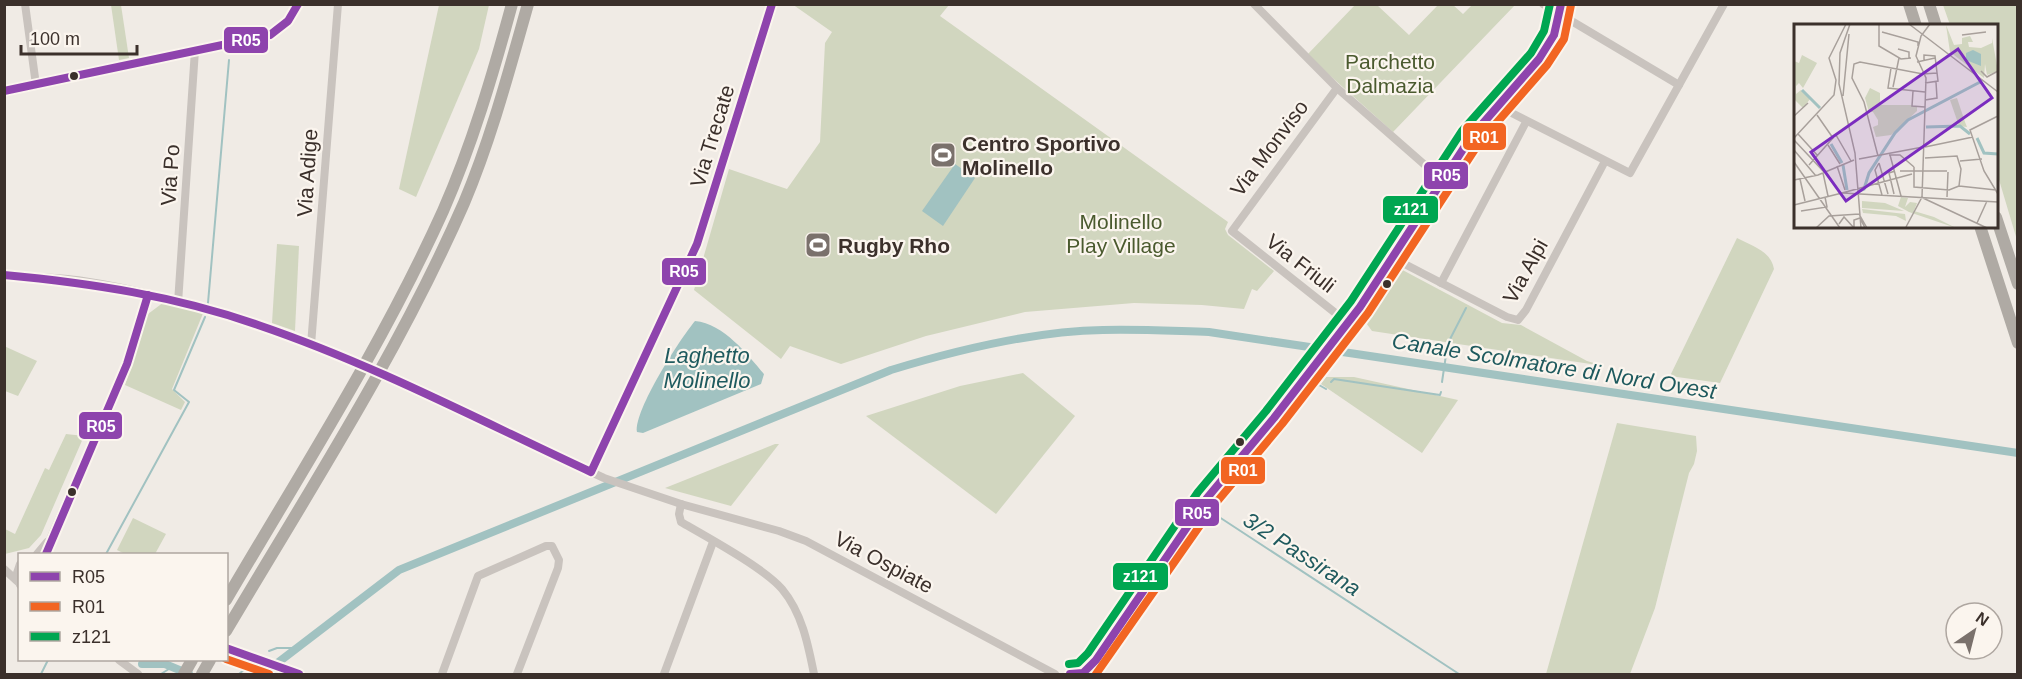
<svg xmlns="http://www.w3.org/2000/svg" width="2022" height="679" font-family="Helvetica,sans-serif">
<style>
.green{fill:#d1d6bf}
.water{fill:#a1c2c1}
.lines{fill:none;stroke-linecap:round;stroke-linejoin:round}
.stream{stroke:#a1c2c1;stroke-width:2}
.canal{stroke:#a1c2c1;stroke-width:8}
.minor{stroke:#c9c3be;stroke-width:8}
.highway{stroke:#afaaa4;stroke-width:12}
.bus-1-casing{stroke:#fbf5ee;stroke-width:12}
.bus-2-casing{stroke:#fbf5ee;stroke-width:12}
.bus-3-casing{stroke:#fbf5ee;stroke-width:12}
.bus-1{stroke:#8e44ad;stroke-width:8}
.bus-2{stroke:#f26522;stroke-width:8}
.bus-3{stroke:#00a651;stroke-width:8}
.bus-dot{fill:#3b302b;stroke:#fbf5ee;stroke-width:2}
.labels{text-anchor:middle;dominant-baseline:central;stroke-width:4.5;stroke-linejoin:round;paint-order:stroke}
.park-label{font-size:21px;fill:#4a5a2e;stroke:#fbf5ee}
.street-label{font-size:21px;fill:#3b302b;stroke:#fbf5ee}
.poi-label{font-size:21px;font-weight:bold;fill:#3b302b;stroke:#fbf5ee;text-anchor:start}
.water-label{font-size:22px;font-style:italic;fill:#1f5a5e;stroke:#fbf5ee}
.inset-river{fill:none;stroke:#a1c2c1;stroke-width:3}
.inset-road{fill:none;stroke:#a8a09b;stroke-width:1.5}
.view{fill:#7b2cbf;fill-opacity:0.15;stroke:#7b2cbf;stroke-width:3}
.inset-edge{fill:none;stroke:#3b302b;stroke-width:3}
.line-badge{stroke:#fbf5ee;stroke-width:2}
.badge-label{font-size:16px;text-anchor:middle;font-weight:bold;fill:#fff}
</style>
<rect width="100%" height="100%" fill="#f0ebe5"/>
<g class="green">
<polygon points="792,4 949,5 940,16 1228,222 1225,229 1228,235 1274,271 1257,291 1252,289 1244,309 1202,305 1134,303 1025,312 926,336 841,364 790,346 781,359 694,290 729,169 787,189 820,142 825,43 832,32"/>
<polygon points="111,5 121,5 129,58 119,60"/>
<polygon points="439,5 489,5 479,49 416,197 399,189"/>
<polygon points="1355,5 1377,5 1409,35 1438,5 1453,5 1463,14 1472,5 1515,5 1393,132 1307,55"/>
<polygon points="1943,5 2017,5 2017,240 1997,173 1996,26 1950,25"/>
<path d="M1737 238C1752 246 1771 251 1774 269L1720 383 1670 376Z"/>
<polygon points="277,244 299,246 295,331 272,323"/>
<polygon points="1395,266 1502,323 1521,325 1587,361 1604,366 1372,331 1361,316"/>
<polygon points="164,302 204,311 172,389 185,402 181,410 125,385 148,314"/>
<polygon points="4,346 37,361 18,396 5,391"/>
<polygon points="1023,373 1075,416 996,514 866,416 960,386"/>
<polygon points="1326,377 1354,377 1458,400 1422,453 1321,384"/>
<polygon points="1617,423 1696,436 1697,451 1694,464 1689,473 1655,608 1630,674 1546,674"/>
<polygon points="66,434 84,436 41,535 29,548 5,554 5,529 15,534 45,468 49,470"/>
<polygon points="775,444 779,444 731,506 665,488"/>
<polygon points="133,518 166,534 155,554 125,554 117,550"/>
</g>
<g class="water">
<polygon points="955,164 975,178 943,226 922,211"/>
<path d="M695 321C724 324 747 354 764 374L761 384 643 433 637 432C634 410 680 339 695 321Z"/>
</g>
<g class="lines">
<g class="stream">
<polyline points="208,303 229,60"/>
<polyline points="1447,345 1466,308"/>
<polyline points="1331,382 1334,379 1440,395 1441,392"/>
<polyline points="1442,382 1446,355"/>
<polyline points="1326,389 1319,385 1316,387 1213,513 1459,674"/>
<polyline points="106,554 189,402 174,390 205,317"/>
<polyline points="269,651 277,648 297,648"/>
<polyline points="41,674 48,660"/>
<polyline points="161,674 172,667"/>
<polyline points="239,674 245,669"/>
</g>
<g class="canal">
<polyline points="142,664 165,664 189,674"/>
<path d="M263 674 399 570 891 370C957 350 1033 331 1103 330 1138 329 1173 331 1209 332L2018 453"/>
</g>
<g class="minor">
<polyline points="25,4 36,85"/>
<polyline points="1254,4 1337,88 1442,180"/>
<polyline points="1543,4 1679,85"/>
<polyline points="1337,88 1232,231 1348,323"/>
<polyline points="4,91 270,35 288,21 298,4"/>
<polyline points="1498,106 1630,173 1724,4"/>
<polyline points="1393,258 1507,317 1518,320 1526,310 1604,163"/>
<path d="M4 275C30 277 57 277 83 281 176 295 264 327 351 360"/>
<polyline points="1441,283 1526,122"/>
<polyline points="178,303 195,50"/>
<polyline points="311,345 338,4"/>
<polyline points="387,377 604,478 681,504 779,531 806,541 1055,674"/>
<polyline points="591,472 697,244 772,4"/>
<path d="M681 504 679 514 681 522C707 537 764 568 782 589 802 613 808 644 814 674"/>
<polyline points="37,554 47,542"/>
<polyline points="46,554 51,537 127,364 148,295"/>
<polyline points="20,564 16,576 20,585"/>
<polyline points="4,569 17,581"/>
<polyline points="226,648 299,674"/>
<polyline points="119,660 138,674"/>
<polyline points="442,674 478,576 546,546 552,546 559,560 558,568 517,674"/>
<polyline points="664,674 713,542"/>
<polyline points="1070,674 1077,671 1085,674"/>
<polyline points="1089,674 1207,498 1274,418 1360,307 1471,137 1539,59 1554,35 1560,16 1561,4"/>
</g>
<g class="highway">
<polyline points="1909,4 1916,26"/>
<polyline points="1929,4 1936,26"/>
<polyline points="1996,217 2018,284"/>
<polyline points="1980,226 2018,343"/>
<path d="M226 600C301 472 382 346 443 211 472 145 493 74 512 4"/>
<path d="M226 631C309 491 399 352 464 203 491 139 509 71 528 4"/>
<polyline points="184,674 192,660"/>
<polyline points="202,674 210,660"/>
</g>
<g class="bus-1-casing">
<g id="bus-1">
<polyline points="4,91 270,35 288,21 298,4"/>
<path d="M4 275C90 283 176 296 258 325 373 364 481 421 591 472L697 244 772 4"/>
<polyline points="46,554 127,364 148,295"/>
<polyline points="226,648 299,674"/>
<polyline points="1070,674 1083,673 1096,660 1207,498 1274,418 1360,307 1471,137 1539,59 1554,35 1561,4"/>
</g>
</g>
<g class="bus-2-casing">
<g id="bus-2">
<polyline points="226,659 269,674"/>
<polyline points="1096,674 1215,504 1282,424 1368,313 1479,143 1547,65 1564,39 1571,5"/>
</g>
</g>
<g class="bus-3-casing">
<polyline id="bus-3" points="1069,664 1078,663 1088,653 1198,492 1266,411 1351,301 1462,131 1531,53 1544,31 1550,4"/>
</g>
<use href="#bus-1" class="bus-1"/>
<use href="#bus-2" class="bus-2"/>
<use href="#bus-3" class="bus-3"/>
</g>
<defs>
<g id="stadium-square" transform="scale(1.35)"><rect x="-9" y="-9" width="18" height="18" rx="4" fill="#7a716c" stroke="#fbf5ee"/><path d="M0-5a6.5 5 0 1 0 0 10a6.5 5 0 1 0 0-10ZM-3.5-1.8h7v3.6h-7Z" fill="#fff"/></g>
</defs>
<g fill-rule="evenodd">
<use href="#stadium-square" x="943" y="155"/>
<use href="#stadium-square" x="818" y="245"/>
</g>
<g class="bus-dot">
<circle cx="74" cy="76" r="5"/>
<circle cx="1387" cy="284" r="5"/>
<circle cx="1240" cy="442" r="5"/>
<circle cx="72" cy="492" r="5"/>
</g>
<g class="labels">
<g class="park-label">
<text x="1390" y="61">Parchetto<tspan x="1390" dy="24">Dalmazia</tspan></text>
<text x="1121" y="221">Molinello<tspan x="1121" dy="24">Play Village</tspan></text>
</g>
<g class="street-label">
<text transform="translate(712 136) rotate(-73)">Via Trecate</text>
<text transform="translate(1269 148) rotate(-53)">Via Monviso</text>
<text transform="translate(307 173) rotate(-86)">Via Adige</text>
<text transform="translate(170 175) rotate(-86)">Via Po</text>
<text transform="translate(1301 263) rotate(38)">Via Friuli</text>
<text transform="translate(1525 271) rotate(-61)">Via Alpi</text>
<text transform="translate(884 562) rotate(28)">Via Ospiate</text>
</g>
<g class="poi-label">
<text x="962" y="143">Centro Sportivo<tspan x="962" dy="24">Molinello</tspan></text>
<text x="838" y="245">Rugby Rho</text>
</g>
<g class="water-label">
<text x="707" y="355">Laghetto<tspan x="707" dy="25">Molinello</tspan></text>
<text transform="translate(1554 366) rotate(9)">Canale Scolmatore di Nord Ovest</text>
<text transform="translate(1302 554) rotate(33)">3/2 Passirana</text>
</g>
</g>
<g transform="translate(1794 24)">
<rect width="204" height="204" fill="#f0ebe5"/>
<path d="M152 1 160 21 168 20V14L176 12 179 18H174L175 23 187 24 198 19V14L204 47 193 51 191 40 190 54 156 28ZM8 31 23 39 9 64 5 59 2 62V70L7 66 16 75 9 84 0 75V37L5 39ZM76 64 86 69V81H117L123 83V87L97 111 82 113 79 103 84 101V96L79 88H75L71 74ZM163 74 171 98 173 103 165 102 156 76ZM107 173 114 174 111 183 116 178 123 179 120 187 140 193 162 204 115 188 104 182ZM68 177 91 179 110 187 68 184ZM68 185 111 190 112 197 102 192 69 189Z" fill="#d1d6bf"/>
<path d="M179 26 187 30V42L172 36V29Z" fill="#a1c2c1"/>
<path class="inset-river" d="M8 66 26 84M132 103 166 102 176 110M183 114 190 129 204 130M37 120 48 139M49 141 53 166M65 167 70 165 75 149 101 109 114 96 188 57"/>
<path class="inset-road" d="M56 0 46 29 45 60 61 129 67 204M85 0V22L107 35 117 34M115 0 204 68M88 8 124 18V22M168 11 192 8M104 25 115 28V35M130 37V31L141 32 144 57 131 59M123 38 141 34M97 44 94 64 131 68M187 47 193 53 204 47M99 63 105 34M119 67 118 82 131 83M49 72 55 10M131 76 143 74 142 58M0 92 14 79M204 92 176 106 190 147 204 170M4 110 24 132M42 111 57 137M0 114 40 71 42 56 35 34 52 0M0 116 30 148M34 121 46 140M131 123 179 113M0 126 22 152M95 131H106L120 143M96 131 107 172M84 132 70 78 58 54 60 40 66 38 129 50 143 49M131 134 163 132 167 145 165 162M65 135 129 123M166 137 188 135M0 138 46 204M85 139 81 146 88 171M85 139 94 170M15 141 39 114 23 91M43 142 51 166M120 143V163L155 166 165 162M106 147H153M29 149 34 172M6 155 11 177M0 156 24 151 60 136M165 162 202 166M48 169 118 150M49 169 204 178M100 170 95 149 101 147M153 173 154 148M129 174 193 204M0 181 48 169M7 187 33 183 31 173M183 199 193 177M45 200 50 193 60 204M60 203V196L66 194 71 204M112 203 128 173 132 54 122 32 127 12 136 0M22 204 35 192 65 190 73 204"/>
<path class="view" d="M164 25 198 74 52 177 17 128Z"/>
<rect width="204" height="204" class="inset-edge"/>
</g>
<g class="line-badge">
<rect x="223" y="26" width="46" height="28" rx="6" fill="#8e44ad"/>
<rect x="1462" y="122" width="45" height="29" rx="6" fill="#f26522"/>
<rect x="1423" y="161" width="46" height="29" rx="6" fill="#8e44ad"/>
<rect x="1382" y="195" width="57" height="29" rx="6" fill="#00a651"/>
<rect x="661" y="257" width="46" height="29" rx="6" fill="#8e44ad"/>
<rect x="78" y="411" width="45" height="29" rx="6" fill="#8e44ad"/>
<rect x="1220" y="456" width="46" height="29" rx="6" fill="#f26522"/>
<rect x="1174" y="498" width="46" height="29" rx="6" fill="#8e44ad"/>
<rect x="1112" y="562" width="57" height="29" rx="6" fill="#00a651"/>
</g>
<g class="badge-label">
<text x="246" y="46">R05</text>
<text x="1484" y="143">R01</text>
<text x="1446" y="181">R05</text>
<text x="1411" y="215">z121</text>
<text x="684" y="277">R05</text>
<text x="101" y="432">R05</text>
<text x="1243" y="476">R01</text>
<text x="1197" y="519">R05</text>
<text x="1140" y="582">z121</text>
</g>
<rect width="2022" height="679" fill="none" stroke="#3b302b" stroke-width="12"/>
<rect x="18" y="553" width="210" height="108" fill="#fbf5ee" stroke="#aea6a0" stroke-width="1.5"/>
<rect x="30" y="572" width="30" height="9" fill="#8e44ad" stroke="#aea6a0" stroke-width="1.5"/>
<text x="72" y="583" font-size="18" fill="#3b302b">R05</text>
<rect x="30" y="602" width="30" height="9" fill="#f26522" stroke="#aea6a0" stroke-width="1.5"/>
<text x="72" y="613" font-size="18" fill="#3b302b">R01</text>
<rect x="30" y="632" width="30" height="9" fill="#00a651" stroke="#aea6a0" stroke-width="1.5"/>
<text x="72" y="643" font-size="18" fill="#3b302b">z121</text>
<g transform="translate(1974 631) rotate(35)"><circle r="28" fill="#fbf5ee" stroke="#aea6a0" stroke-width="1.5"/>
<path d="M0-4.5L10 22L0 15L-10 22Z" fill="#7a716c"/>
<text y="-9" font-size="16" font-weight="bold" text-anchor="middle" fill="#3b302b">N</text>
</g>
<path d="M21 45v9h116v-9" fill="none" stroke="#3b302b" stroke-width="3"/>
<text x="30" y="45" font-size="18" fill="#3b302b" stroke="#fbf5ee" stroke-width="4.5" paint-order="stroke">100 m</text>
</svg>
